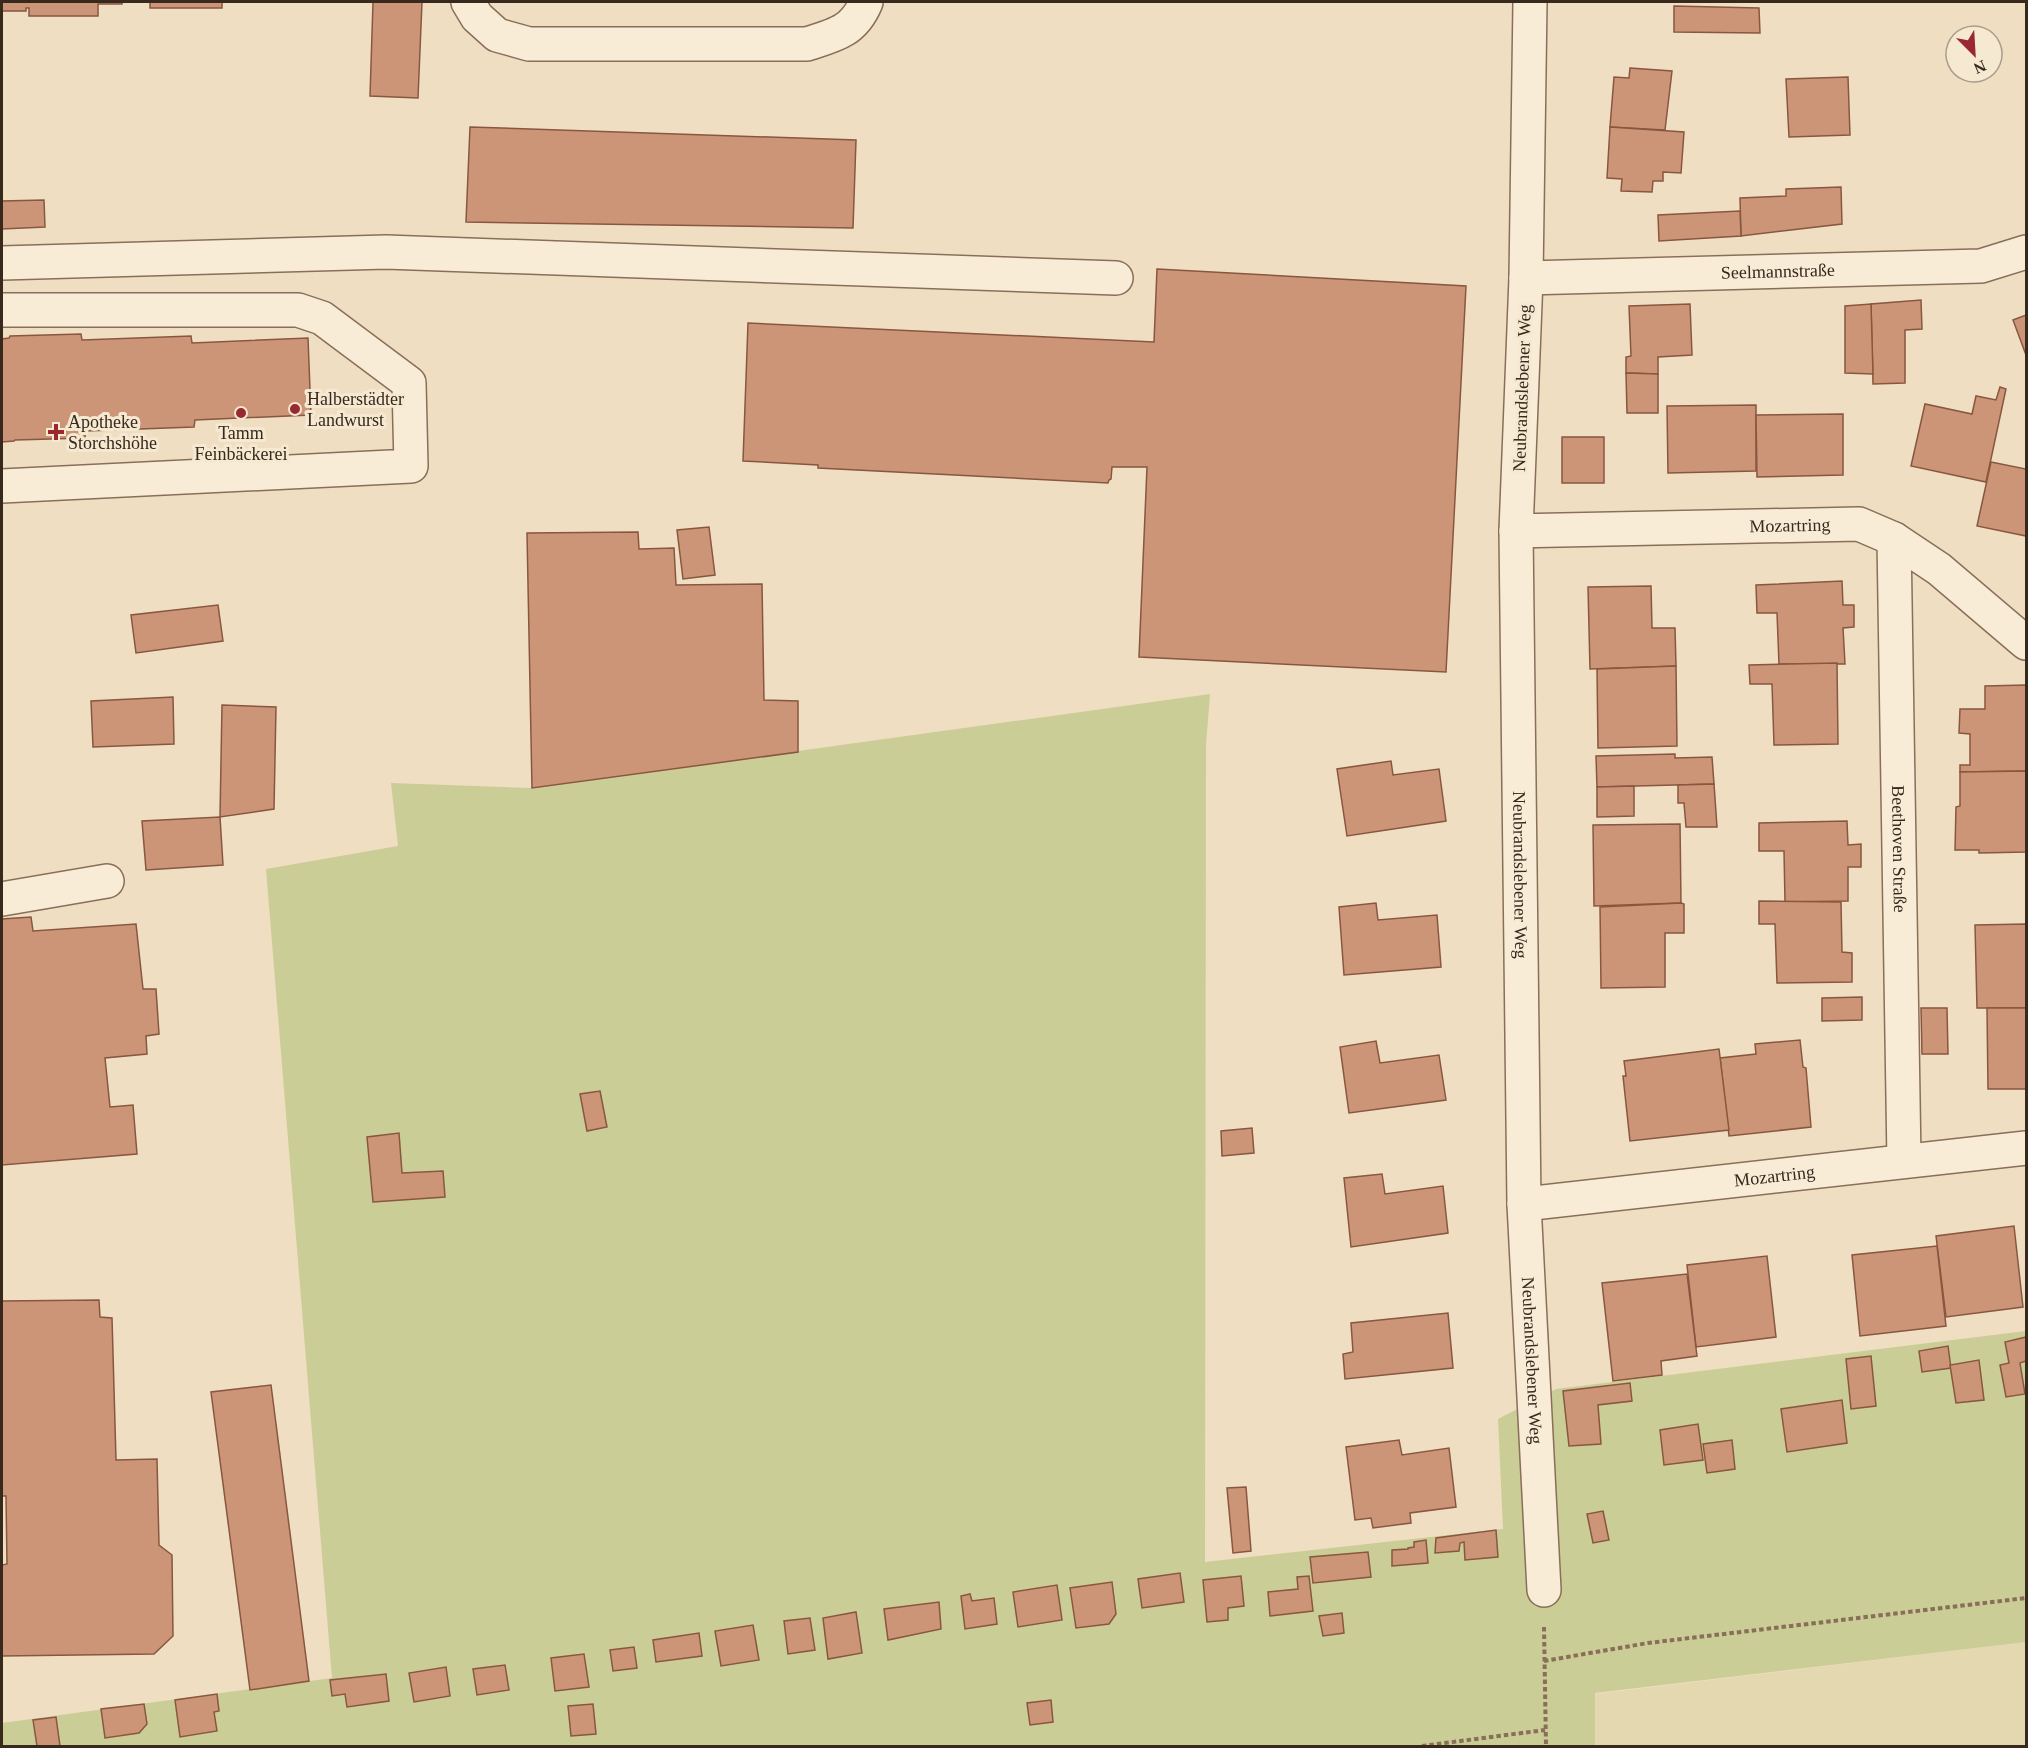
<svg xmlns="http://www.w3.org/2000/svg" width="2028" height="1748" font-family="'Times New Roman',serif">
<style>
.farmland{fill:#e4d8b0}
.green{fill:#cacd96}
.building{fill:#cd9578;stroke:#88573f;stroke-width:1.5}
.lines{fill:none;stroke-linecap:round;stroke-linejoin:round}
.minor-casing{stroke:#896f59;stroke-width:36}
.path{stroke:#896f59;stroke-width:4;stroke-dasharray:4.5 3;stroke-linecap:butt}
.minor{stroke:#f9ecd6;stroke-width:33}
.poi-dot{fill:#992831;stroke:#f6e9d2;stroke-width:2}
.labels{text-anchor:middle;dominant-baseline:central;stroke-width:6;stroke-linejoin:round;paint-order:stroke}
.street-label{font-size:18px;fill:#38291d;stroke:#f6e9d2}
.poi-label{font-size:18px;fill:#38291d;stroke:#f6e9d2;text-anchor:start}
</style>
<rect width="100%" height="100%" fill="#efdec2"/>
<polygon class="farmland" points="2026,1642 2026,1746 1595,1746 1595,1694"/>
<polygon class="green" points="1210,694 1206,745 1205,1562 1503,1529 1498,1419 1556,1389 2026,1331 2026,1642 1595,1693 1595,1746 2,1746 2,1723 332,1678 266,869 398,846 391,783 532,788"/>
<g class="building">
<polygon points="2,2 122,2 122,4 98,4 98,16 29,16 29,8 26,8 26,11 2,11"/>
<rect x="150" y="2" width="72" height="6"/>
<polygon points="373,2 422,2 418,98 370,96"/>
<polygon points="1674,6 1759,8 1760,33 1674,32"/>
<polygon points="1630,68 1672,71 1665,130 1610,127 1614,77 1629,78"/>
<polygon points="1848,77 1850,135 1789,137 1786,79"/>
<polygon points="470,127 856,140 853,228 466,222"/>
<polygon points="1610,127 1684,132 1681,173 1663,172 1663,181 1653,181 1652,192 1621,191 1622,179 1607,178"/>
<polygon points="1841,187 1842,224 1741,236 1740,198 1786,196 1786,189"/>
<polygon points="44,200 45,227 2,229 2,201"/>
<polygon points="1740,211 1741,236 1659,241 1658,215"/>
<polygon points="1157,269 1466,286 1446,672 1139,657 1147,467 1112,467 1111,479 1109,480 1108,483 818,468 818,465 743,461 748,323 1154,342"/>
<polygon points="1921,300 1922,329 1905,330 1905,383 1873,384 1871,304"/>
<polygon points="1690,304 1692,355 1658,357 1658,374 1626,373 1626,357 1631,356 1629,306"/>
<polygon points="1871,304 1873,374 1845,373 1845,306"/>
<polygon points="2026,315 2026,355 2013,320"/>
<polygon points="81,334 82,340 191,336 192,343 308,338 311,415 195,420 194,427 85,431 85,438 15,440 14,441 2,442 2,339 9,338 10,336"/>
<polygon points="1626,373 1658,374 1658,413 1627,413"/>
<polygon points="2000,387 2006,389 1986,482 1911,466 1925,404 1972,414 1976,396 1996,400"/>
<polygon points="1756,405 1756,471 1668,473 1667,406"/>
<polygon points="1843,414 1843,475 1757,477 1756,415"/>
<rect x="1562" y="437" width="42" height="46"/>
<polygon points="1991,462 2026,469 2026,536 1977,526"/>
<polygon points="709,527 715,575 683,579 677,530"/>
<polygon points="638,532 639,549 674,548 676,585 762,584 764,700 798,701 798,752 532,788 527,533"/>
<polygon points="1842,581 1843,605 1854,605 1854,627 1843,628 1845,664 1779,664 1777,613 1757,613 1756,585"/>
<polygon points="1651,586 1652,628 1675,628 1676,666 1590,669 1588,587"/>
<polygon points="218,605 223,641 136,653 131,615"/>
<polygon points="1837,663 1838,744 1774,745 1772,684 1750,684 1749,665"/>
<polygon points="1676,666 1677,746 1598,748 1597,669"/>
<polygon points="2026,685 2026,771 1960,772 1960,765 1970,765 1970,734 1959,733 1960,709 1985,709 1985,686"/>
<polygon points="173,697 174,744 93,747 91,701"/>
<polygon points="222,705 276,707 274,809 220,817"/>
<polygon points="1675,754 1675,758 1712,757 1714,784 1597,787 1596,756"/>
<polygon points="1391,761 1393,775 1439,769 1446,821 1347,836 1337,769"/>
<polygon points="2026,771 2026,852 1979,853 1979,850 1955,850 1956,807 1960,806 1960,772"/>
<polygon points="1714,784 1717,827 1686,827 1684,803 1678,803 1678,785"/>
<polygon points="1634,786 1634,816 1597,817 1597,787"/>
<polygon points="220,817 223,865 146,870 142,821"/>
<polygon points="1847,821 1848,845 1861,844 1861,867 1848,867 1848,901 1785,902 1784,851 1759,851 1759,823"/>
<polygon points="1680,824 1681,903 1594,906 1593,825"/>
<polygon points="1759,901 1841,902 1842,952 1852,953 1852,982 1777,983 1775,924 1759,924"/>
<polygon points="1376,903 1378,920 1437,915 1441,967 1344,975 1339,907"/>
<polygon points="1681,903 1684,904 1684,933 1665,933 1665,987 1601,988 1600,907"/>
<polygon points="31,917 33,931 136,924 143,989 156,989 159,1034 146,1036 147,1054 105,1058 110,1107 133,1105 137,1154 2,1165 2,919"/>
<polygon points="2026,924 2026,1008 1977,1008 1975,925"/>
<polygon points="1862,997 1862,1020 1822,1021 1822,998"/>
<polygon points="1921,1008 1947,1008 1948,1054 1922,1054"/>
<polygon points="1987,1008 2026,1008 2026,1089 1988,1089"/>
<polygon points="1800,1040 1803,1067 1806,1068 1811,1127 1729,1136 1720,1058 1756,1054 1755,1044"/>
<polygon points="1376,1041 1380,1063 1439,1055 1446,1100 1349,1113 1340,1047"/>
<polygon points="1719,1049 1729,1130 1630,1141 1623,1076 1626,1076 1624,1061"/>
<polygon points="600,1091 607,1127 587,1131 580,1094"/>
<polygon points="1252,1128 1254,1153 1222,1156 1221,1131"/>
<polygon points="399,1133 402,1173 443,1171 445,1197 373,1202 367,1137"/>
<polygon points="1382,1174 1385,1194 1443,1186 1448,1233 1351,1247 1344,1178"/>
<polygon points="2014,1226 2023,1307 1946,1317 1936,1236"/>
<polygon points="1937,1246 1946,1326 1860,1336 1852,1255"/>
<polygon points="1767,1256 1776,1337 1696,1347 1687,1265"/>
<polygon points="1687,1274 1697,1356 1661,1361 1662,1375 1613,1381 1602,1283"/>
<polygon points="99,1300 100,1317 112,1318 116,1460 157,1459 159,1545 172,1555 173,1636 154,1654 2,1656 2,1565 7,1564 6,1496 2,1496 2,1301"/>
<polygon points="1448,1313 1453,1368 1345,1379 1343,1354 1353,1352 1351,1323"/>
<polygon points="2026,1337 2026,1361 2020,1363 2025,1394 2006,1397 2000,1365 2009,1363 2005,1342"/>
<polygon points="1948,1346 1951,1368 1922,1372 1919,1351"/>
<polygon points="1871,1356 1876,1406 1851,1409 1846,1359"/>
<polygon points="1979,1360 1984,1400 1956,1403 1950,1365"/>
<polygon points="1630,1383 1632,1401 1598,1405 1601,1444 1569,1446 1563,1391"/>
<polygon points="271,1385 309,1681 250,1690 211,1392"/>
<polygon points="1842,1400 1847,1443 1787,1452 1781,1409"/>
<polygon points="1698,1424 1703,1460 1664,1465 1660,1430"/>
<polygon points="1399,1440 1402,1455 1449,1448 1456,1507 1410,1513 1411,1523 1373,1528 1371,1518 1355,1520 1346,1447"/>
<polygon points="1732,1440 1735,1469 1707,1473 1703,1444"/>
<polygon points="1246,1487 1251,1551 1233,1553 1227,1488"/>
<polygon points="1603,1511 1609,1540 1593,1543 1587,1514"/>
<polygon points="1496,1530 1498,1557 1465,1560 1464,1542 1460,1543 1459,1551 1435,1553 1436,1538"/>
<polygon points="1426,1540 1428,1563 1392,1566 1392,1550 1408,1549 1408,1548 1414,1547 1414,1542"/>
<polygon points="1368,1552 1371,1577 1313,1583 1310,1557"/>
<polygon points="1180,1573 1184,1602 1142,1608 1138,1579"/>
<polygon points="1241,1576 1244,1606 1228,1608 1228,1620 1207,1622 1203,1580"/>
<polygon points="1309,1576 1313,1611 1270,1616 1268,1592 1298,1589 1297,1577"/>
<polygon points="1112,1582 1116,1614 1109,1624 1076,1628 1070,1588"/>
<polygon points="1057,1585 1062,1620 1018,1627 1013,1592"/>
<polygon points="970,1594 972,1601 994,1598 997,1624 965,1629 961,1596"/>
<polygon points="939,1602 941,1629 888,1640 884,1609"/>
<polygon points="856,1612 862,1653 828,1659 823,1618"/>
<polygon points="1342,1613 1344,1633 1323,1636 1319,1616"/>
<polygon points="810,1618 815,1650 788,1654 784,1621"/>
<polygon points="753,1625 759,1660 721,1666 715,1631"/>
<polygon points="699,1633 702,1656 656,1662 653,1640"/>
<polygon points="634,1647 637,1668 613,1671 610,1650"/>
<polygon points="584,1654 589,1687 555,1691 551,1658"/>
<polygon points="505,1665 509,1690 477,1695 473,1669"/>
<polygon points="446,1667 450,1696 414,1702 409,1673"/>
<polygon points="386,1674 389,1701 347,1707 345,1694 332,1696 330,1680"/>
<polygon points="217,1694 219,1711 214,1712 217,1731 180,1737 175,1700"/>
<polygon points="1051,1700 1053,1722 1030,1725 1027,1703"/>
<polygon points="144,1704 147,1724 139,1733 105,1738 101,1709"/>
<polygon points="593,1704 596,1734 571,1736 568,1706"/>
<polygon points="56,1717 60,1746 37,1746 33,1720"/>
</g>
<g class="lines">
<g class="minor-casing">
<g id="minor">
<path d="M468 2 477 17 497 35 529 44H807C836 35 854 31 866 2"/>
<path id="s1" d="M1530 2 1526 278 1516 531 1524 1204 1544 1590"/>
<polyline points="2,263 386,252 1116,278"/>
<path id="s2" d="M1526 278 1981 266 2026 252"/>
<polyline points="2,310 298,310 322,318 409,383 411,466 2,486"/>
<path id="s3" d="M1516 531 1859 524 1894 539 1939 569 2026 643"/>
<path id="s4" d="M1894 539 1904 1161"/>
<polyline points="2,899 107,881"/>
<path id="s5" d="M1524 1204 2026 1148"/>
</g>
</g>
<g class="path">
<polyline points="1544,1627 1546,1746"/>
<polyline points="1544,1661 1648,1643 2026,1598"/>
<polyline points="1422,1746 1545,1730"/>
</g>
<use href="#minor" class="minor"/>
</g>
<g class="poi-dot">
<circle cx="295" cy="409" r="6"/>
<circle cx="241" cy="413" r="6"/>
<path d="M53 423h6v6h6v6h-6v6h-6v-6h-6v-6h6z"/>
</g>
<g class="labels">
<g class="street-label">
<text stroke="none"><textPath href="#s2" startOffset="252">Seelmannstraße</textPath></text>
<text transform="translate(1522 388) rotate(-88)">Neubrandslebener Weg</text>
<text stroke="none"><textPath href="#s3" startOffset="274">Mozartring</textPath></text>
<text stroke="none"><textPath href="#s4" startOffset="310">Beethoven Straße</textPath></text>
<text stroke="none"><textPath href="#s1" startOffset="873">Neubrandslebener Weg</textPath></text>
<text stroke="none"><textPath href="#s5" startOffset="252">Mozartring</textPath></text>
<text stroke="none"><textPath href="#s1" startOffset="1359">Neubrandslebener Weg</textPath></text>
</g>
<g class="poi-label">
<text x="307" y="399">Halberstädter<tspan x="307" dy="21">Landwurst</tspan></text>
<text x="68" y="422">Apotheke<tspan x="68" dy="21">Storchshöhe</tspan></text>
<text x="241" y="433" text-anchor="middle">Tamm<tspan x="241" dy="21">Feinbäckerei</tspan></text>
</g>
</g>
<rect width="2028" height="1748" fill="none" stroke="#38291d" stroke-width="6"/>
<g transform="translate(1974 54) rotate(156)"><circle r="28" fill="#f6e9d2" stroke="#aa9c8a" stroke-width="1.5"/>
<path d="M0-4.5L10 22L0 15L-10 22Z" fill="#992831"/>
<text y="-9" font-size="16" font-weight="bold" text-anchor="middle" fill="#38291d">N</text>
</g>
</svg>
